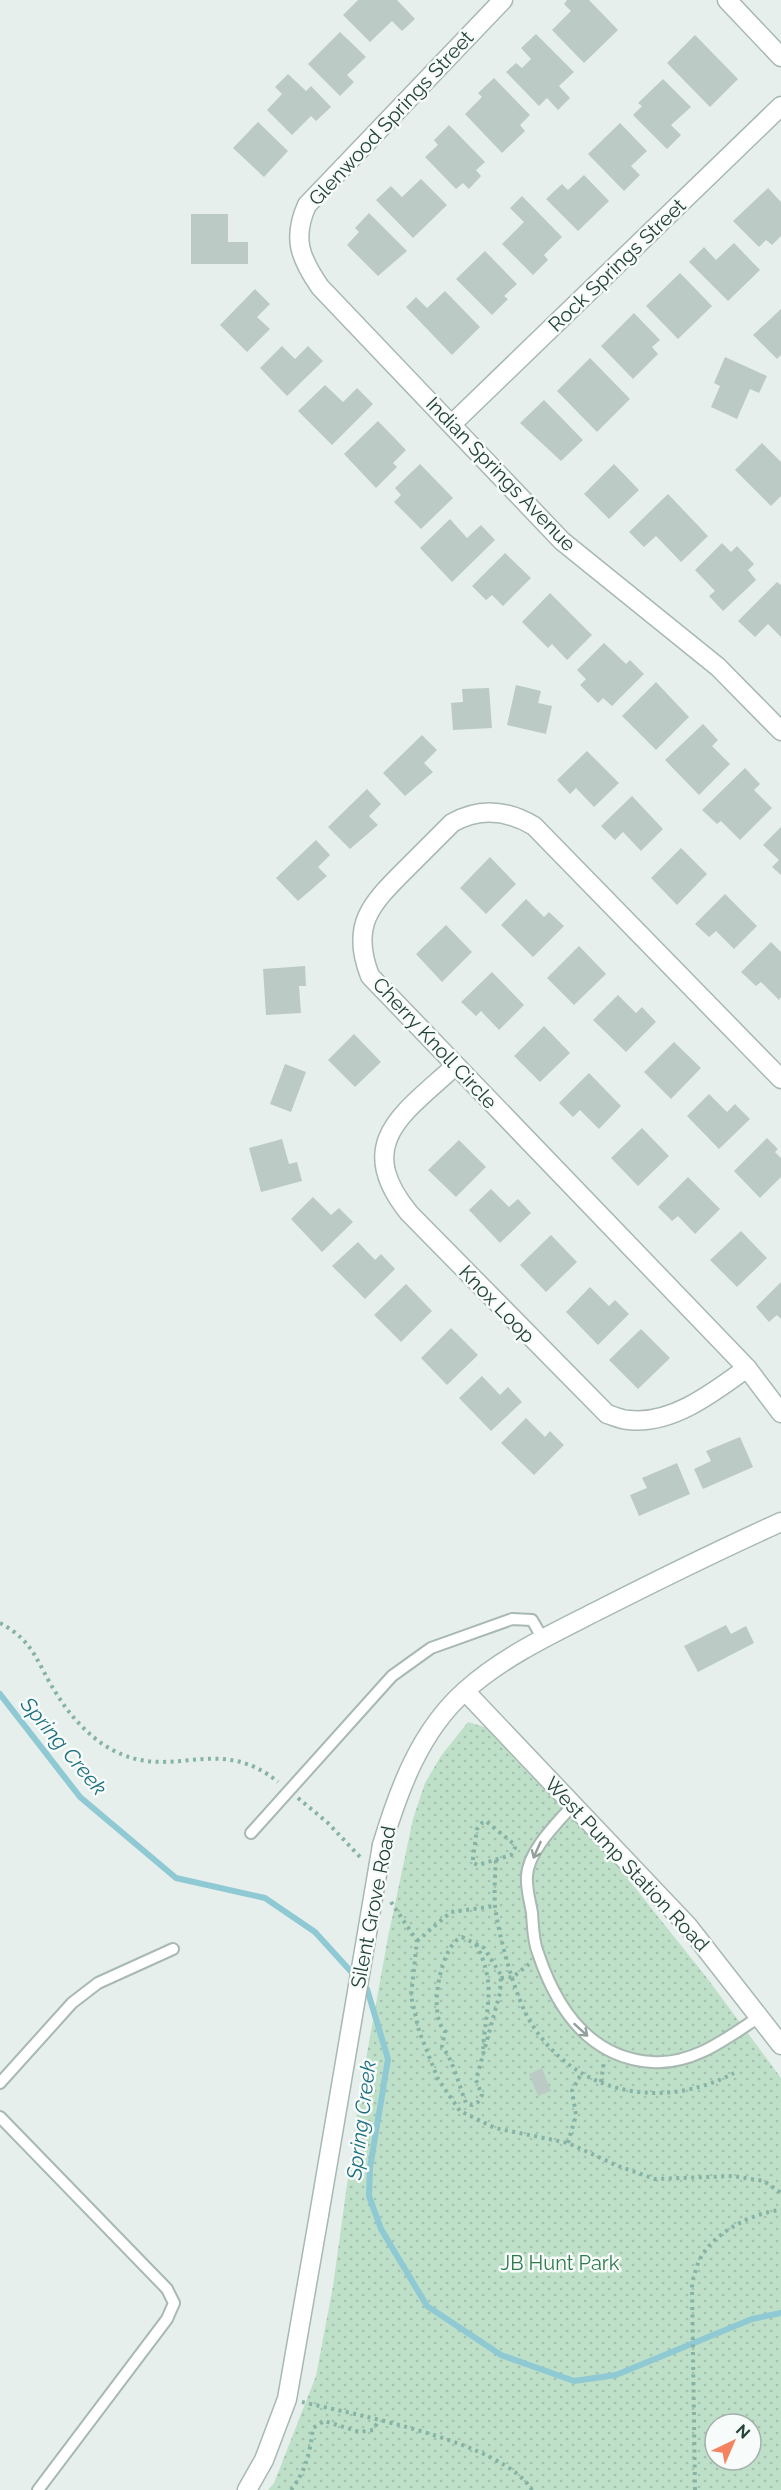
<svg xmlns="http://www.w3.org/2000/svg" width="781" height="2490" font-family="Raleway,sans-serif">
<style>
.park{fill:url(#park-dots);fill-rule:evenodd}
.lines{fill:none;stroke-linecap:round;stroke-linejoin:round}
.stream{stroke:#8ec9d4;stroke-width:6}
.building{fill:#bbcac4}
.service-casing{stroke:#a8b8b2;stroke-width:14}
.minor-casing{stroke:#a8b8b2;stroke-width:21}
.tertiary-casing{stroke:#a8b8b2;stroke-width:21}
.path{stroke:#86b3a5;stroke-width:4;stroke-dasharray:3 4.5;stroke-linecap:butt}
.service{stroke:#fff;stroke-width:10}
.minor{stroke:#fff;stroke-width:18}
.tertiary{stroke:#fff;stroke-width:18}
.tertiary-bridge-casing{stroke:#a8b8b2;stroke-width:21;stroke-linecap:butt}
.tertiary-bridge{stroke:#fff;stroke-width:18}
.oneway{stroke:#92a09c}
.labels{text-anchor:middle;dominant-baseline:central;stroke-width:5;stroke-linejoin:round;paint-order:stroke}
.street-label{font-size:20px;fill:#24423a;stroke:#f7fbf9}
.park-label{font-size:20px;fill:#2d7a4b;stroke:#f7fbf9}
.water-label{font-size:21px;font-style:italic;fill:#1c6f80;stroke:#f7fbf9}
</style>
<defs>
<pattern id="park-dots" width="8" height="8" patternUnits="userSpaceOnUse" patternTransform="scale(1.5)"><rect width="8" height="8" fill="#bfe0c8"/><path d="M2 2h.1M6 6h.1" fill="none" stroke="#a4c1ad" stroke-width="1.8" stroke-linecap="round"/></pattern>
</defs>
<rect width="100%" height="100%" fill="#e6efeb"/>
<path class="park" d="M468 1722 494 1730 569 1805 707 1978 781 2078V2490H268L274 2483 316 2376 333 2286 359 2098 388 1937 413 1819 425 1783 441 1756ZM715 2424H751V2460H715Z"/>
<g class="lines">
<g class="stream">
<polyline points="0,1694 80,1797 176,1878 265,1898 315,1932 355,1976"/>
<polyline points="362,1984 367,1989 388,2059 370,2168 369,2196 381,2229 427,2306 501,2355 574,2381 616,2375 752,2319 781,2313"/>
</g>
</g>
<g class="building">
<polygon points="358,0 397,0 415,19 402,31 392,21 370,42 343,15"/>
<polygon points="567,0 589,0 618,30 584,63 552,30 571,11 564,4"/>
<polygon points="340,32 366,57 347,75 354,82 340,96 308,64"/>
<polygon points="536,34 574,72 559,86 570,98 558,110 547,98 539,106 506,72 516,63 522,68 531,59 521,48"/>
<polygon points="695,35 738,79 710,107 667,63"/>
<polygon points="288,74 306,91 311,86 331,107 316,121 311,116 292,135 267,110 282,94 275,87"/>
<polygon points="494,78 530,115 520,125 525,131 502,153 465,114 482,97 478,93"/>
<polygon points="663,79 691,107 671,125 681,135 667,149 633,115 642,106 638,103"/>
<polygon points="258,122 288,151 264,177 233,148"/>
<polygon points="620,123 647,151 631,166 640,175 624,191 588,154"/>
<polygon points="449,125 485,162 476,170 481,176 469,189 463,183 456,189 425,157 438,145 434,140"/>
<polygon points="584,175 609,201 578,231 546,199 562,184 568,190"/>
<polygon points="421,179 447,205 413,238 376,200 391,186 402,197"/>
<polygon points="768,188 781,202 781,236 772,245 766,240 759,247 733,221"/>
<polygon points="522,196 562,237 544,255 548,260 533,275 502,244 524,222 510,208"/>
<polygon points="369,213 407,251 378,276 347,245 359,232 355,228"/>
<polygon points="191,214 228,214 228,242 248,242 248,264 191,264"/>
<polygon points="734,243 760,270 728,301 689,262 704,247 716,260"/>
<polygon points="485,251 517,284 504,296 508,299 492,315 456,279"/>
<polygon points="680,273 712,306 678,339 646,306"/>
<polygon points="255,289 270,304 257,317 270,329 247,352 220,325"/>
<polygon points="445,291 480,327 452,355 406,307 416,297 427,308"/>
<polygon points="781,309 781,355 777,359 753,335"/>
<polygon points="634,313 660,340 652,347 658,354 633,379 601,346"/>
<polygon points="282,346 295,359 308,346 323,361 287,396 260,368"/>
<polygon points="725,357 767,376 759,393 750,389 737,419 711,407 720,386 714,383"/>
<polygon points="590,358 630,399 597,432 557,391"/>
<polygon points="325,385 343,402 357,388 373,404 332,445 298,411"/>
<polygon points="544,400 583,440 561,461 520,423"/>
<polygon points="378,421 406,450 393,463 397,467 376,488 344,454"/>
<polygon points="762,443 781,462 781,496 771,506 735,470"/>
<polygon points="420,464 453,498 421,529 394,502 401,495 395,488"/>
<polygon points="614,464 639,490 609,519 584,494"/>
<polygon points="668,494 708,536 681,562 656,536 644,547 629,532"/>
<polygon points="450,519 467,538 481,525 495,540 452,582 420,548"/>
<polygon points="722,543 731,552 737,546 754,564 748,570 756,580 723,611 709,596 715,591 695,570"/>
<polygon points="505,553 531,578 503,606 492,595 486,600 472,586"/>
<polygon points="777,582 781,585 781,637 768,624 755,637 738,621"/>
<polygon points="550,593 592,635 567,660 552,644 548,648 522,622"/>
<polygon points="604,643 626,664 630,660 644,674 612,706 603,698 598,703 580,685 586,679 577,670"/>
<polygon points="656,682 689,717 656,750 622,716"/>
<polygon points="516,685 541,691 538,703 552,706 546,734 507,725"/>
<polygon points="489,688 492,728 453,730 451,703 463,702 462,689"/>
<polygon points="703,724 718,740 712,746 730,764 699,795 665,760"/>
<polygon points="422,735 437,750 424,763 433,772 405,796 383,773"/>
<polygon points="587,751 619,783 594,807 576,788 570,794 557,780"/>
<polygon points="745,768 760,784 754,790 772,808 740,840 721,821 717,824 702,810"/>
<polygon points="367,789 381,804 369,816 378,825 350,849 328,827"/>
<polygon points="632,796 663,829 641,851 623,832 615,840 601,826"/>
<polygon points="781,827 781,875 772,867 779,860 763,845"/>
<polygon points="316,840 330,855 318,867 327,876 298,901 276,878"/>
<polygon points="681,848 707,874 677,905 651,878"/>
<polygon points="490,857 516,884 486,914 460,888"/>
<polygon points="725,894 757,926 734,949 716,931 709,937 695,924"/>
<polygon points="526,899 544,917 549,912 564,926 533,957 501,925"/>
<polygon points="446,925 472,952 442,982 416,954"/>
<polygon points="771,942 781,952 781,997 779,1000 761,982 756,986 741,972"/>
<polygon points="579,946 606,974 574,1005 547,978"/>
<polygon points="305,966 306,986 299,986 301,1013 266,1015 263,969"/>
<polygon points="492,972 524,1005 499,1030 481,1011 476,1016 461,1002"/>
<polygon points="618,995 636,1013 642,1007 656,1022 626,1052 593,1020"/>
<polygon points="544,1026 570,1053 540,1082 514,1056"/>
<polygon points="354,1034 381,1062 355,1087 328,1060"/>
<polygon points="674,1042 701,1068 671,1099 644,1072"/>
<polygon points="285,1064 306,1072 291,1112 270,1104"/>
<polygon points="589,1073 621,1106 599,1129 580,1110 573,1117 559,1103"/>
<polygon points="709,1094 727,1112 735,1104 750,1119 719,1149 687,1116"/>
<polygon points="642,1128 669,1156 638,1186 611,1158"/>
<polygon points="767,1138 778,1149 775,1152 781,1158 781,1177 760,1198 734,1171"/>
<polygon points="282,1139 289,1164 297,1162 302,1181 261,1192 249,1148"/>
<polygon points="459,1140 486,1167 456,1197 428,1170"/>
<polygon points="688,1177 720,1209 695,1234 678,1216 672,1221 658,1207"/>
<polygon points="491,1189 509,1207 518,1199 531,1213 500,1243 469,1210"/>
<polygon points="313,1197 331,1215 339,1208 353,1222 322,1252 291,1219"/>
<polygon points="741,1231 767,1258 737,1287 710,1260"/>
<polygon points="551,1235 577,1262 546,1292 520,1265"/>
<polygon points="358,1242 375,1260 381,1254 395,1269 365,1299 332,1266"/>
<polygon points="781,1282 781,1319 777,1315 769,1322 756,1307"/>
<polygon points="406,1284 432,1311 401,1342 374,1315"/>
<polygon points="590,1287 609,1306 615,1300 629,1314 598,1345 566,1312"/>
<polygon points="451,1328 478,1355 447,1385 421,1358"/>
<polygon points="641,1329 670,1358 638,1389 609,1360"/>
<polygon points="482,1376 500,1395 508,1387 522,1402 491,1431 459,1398"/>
<polygon points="526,1418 545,1437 550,1431 564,1445 534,1475 501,1443"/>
<polygon points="740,1437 753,1467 703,1489 694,1469 711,1461 706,1451"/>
<polygon points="677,1463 690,1494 639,1516 630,1495 647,1488 642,1478"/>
<polygon points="726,1625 731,1634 746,1626 754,1643 698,1672 684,1646"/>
<polygon points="542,2068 551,2091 538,2096 529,2074"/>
</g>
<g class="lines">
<g class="service-casing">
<g id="service">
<path d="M573 1805C557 1823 528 1851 527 1876 526 1888 530 1901 532 1913 533 1926 533 1941 538 1953 556 2007 589 2058 652 2062 693 2065 727 2038 759 2017"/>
<polyline points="251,1833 392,1676 431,1648 512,1619 532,1620 543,1639"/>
<polyline points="0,2083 72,2003 98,1983 173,1949"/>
<polyline points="0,2117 167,2289 174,2303 167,2319 38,2490"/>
</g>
</g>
<g class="minor-casing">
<g id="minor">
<path d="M503 0 307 205C292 238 300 258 320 287L562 541 718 667 781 731"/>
<polyline points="727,0 781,57"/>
<polyline points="452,424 781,106"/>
<path d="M455 1066C404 1113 352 1143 409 1213L607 1414C614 1416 622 1420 629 1420 672 1425 714 1392 747 1368"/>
<path d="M781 1079 534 826C507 810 480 807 452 823 436 839 421 854 405 870 371 904 350 925 370 976L747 1368 781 1413"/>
<polyline points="465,1691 688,1926 781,2045"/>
</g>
</g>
<g class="tertiary-casing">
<g id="tertiary">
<path d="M382 1845C399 1789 420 1731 465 1691 504 1656 552 1634 597 1611 658 1580 719 1550 781 1522"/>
<polyline points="247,2490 264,2460 287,2399 319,2215"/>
</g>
</g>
<g class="path">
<path d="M0 1623C36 1642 37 1665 58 1696 72 1719 96 1744 121 1754 176 1778 221 1735 278 1782"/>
<polyline points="298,1798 328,1823 362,1859"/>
<polygon points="487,1822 514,1844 515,1848 511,1855 478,1865 473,1863 473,1858 477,1829 482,1823"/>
<path d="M496 1860C495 1875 494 1891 495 1906 498 1934 516 2000 531 2023 576 2095 662 2111 734 2073"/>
<polyline points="391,1902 417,1941 411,1996 419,2031 438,2079 460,2111 495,2128 568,2143 618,2166 655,2179 733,2176 764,2181 781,2193"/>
<path d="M462 1937 484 1948 501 1975 500 1993 476 2080 482 2095 478 2102 472 2105 466 2103C459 2086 453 2059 442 2047L445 2031C427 2015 441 1944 462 1937Z"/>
<polyline points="417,1941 451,1912 495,1906"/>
<path d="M476 1944C497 1985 486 2006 483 2049"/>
<polyline points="501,1978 513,1977 529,1964"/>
<polyline points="601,2082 604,2061"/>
<polyline points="568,2143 576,2115 572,2091 582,2072"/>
<path d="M302 2402C357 2415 503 2442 532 2490"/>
<path d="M291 2490C306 2471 310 2452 313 2428L324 2421 360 2432 373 2430 379 2420"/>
<path d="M695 2490 692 2284C694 2276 696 2268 699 2261 712 2233 752 2213 781 2210"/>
</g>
<use href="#service" class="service"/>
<use href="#minor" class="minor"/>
<use href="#tertiary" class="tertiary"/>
<g class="tertiary-bridge-casing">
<polyline id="tertiary-bridge" points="319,2215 382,1845"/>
</g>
<use href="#tertiary-bridge" class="tertiary-bridge"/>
</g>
<defs><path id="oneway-shaft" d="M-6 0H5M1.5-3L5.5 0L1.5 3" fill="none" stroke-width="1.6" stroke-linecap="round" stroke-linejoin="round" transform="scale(1.5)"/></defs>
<g class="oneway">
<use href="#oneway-shaft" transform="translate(537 1850) rotate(114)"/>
<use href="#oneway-shaft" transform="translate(581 2030) rotate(42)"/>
</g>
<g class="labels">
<g class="street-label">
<text transform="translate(391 118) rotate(-47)">Glenwood Springs Street</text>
<text transform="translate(617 265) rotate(-44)">Rock Springs Street</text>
<text transform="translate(501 474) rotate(46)">Indian Springs Avenue</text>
<text transform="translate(435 1043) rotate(47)">Cherry Knoll Circle</text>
<text transform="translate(497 1304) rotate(46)">Knox Loop</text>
<text transform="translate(627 1864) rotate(47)">West Pump Station Road</text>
<text transform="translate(373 1907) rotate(-79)">Silent Grove Road</text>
</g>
<g class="park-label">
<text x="560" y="2263">JB Hunt Park</text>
</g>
<g class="water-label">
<text transform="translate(64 1746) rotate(50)">Spring Creek</text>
<text transform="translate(361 2120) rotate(-83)">Spring Creek</text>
</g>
</g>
<g transform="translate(733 2442) rotate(44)"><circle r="28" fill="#f7fbf9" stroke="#a3b1ad" stroke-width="1.5"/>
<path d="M0-4.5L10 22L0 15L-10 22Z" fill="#f4845f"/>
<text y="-9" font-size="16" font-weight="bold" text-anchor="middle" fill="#24423a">N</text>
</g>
</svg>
